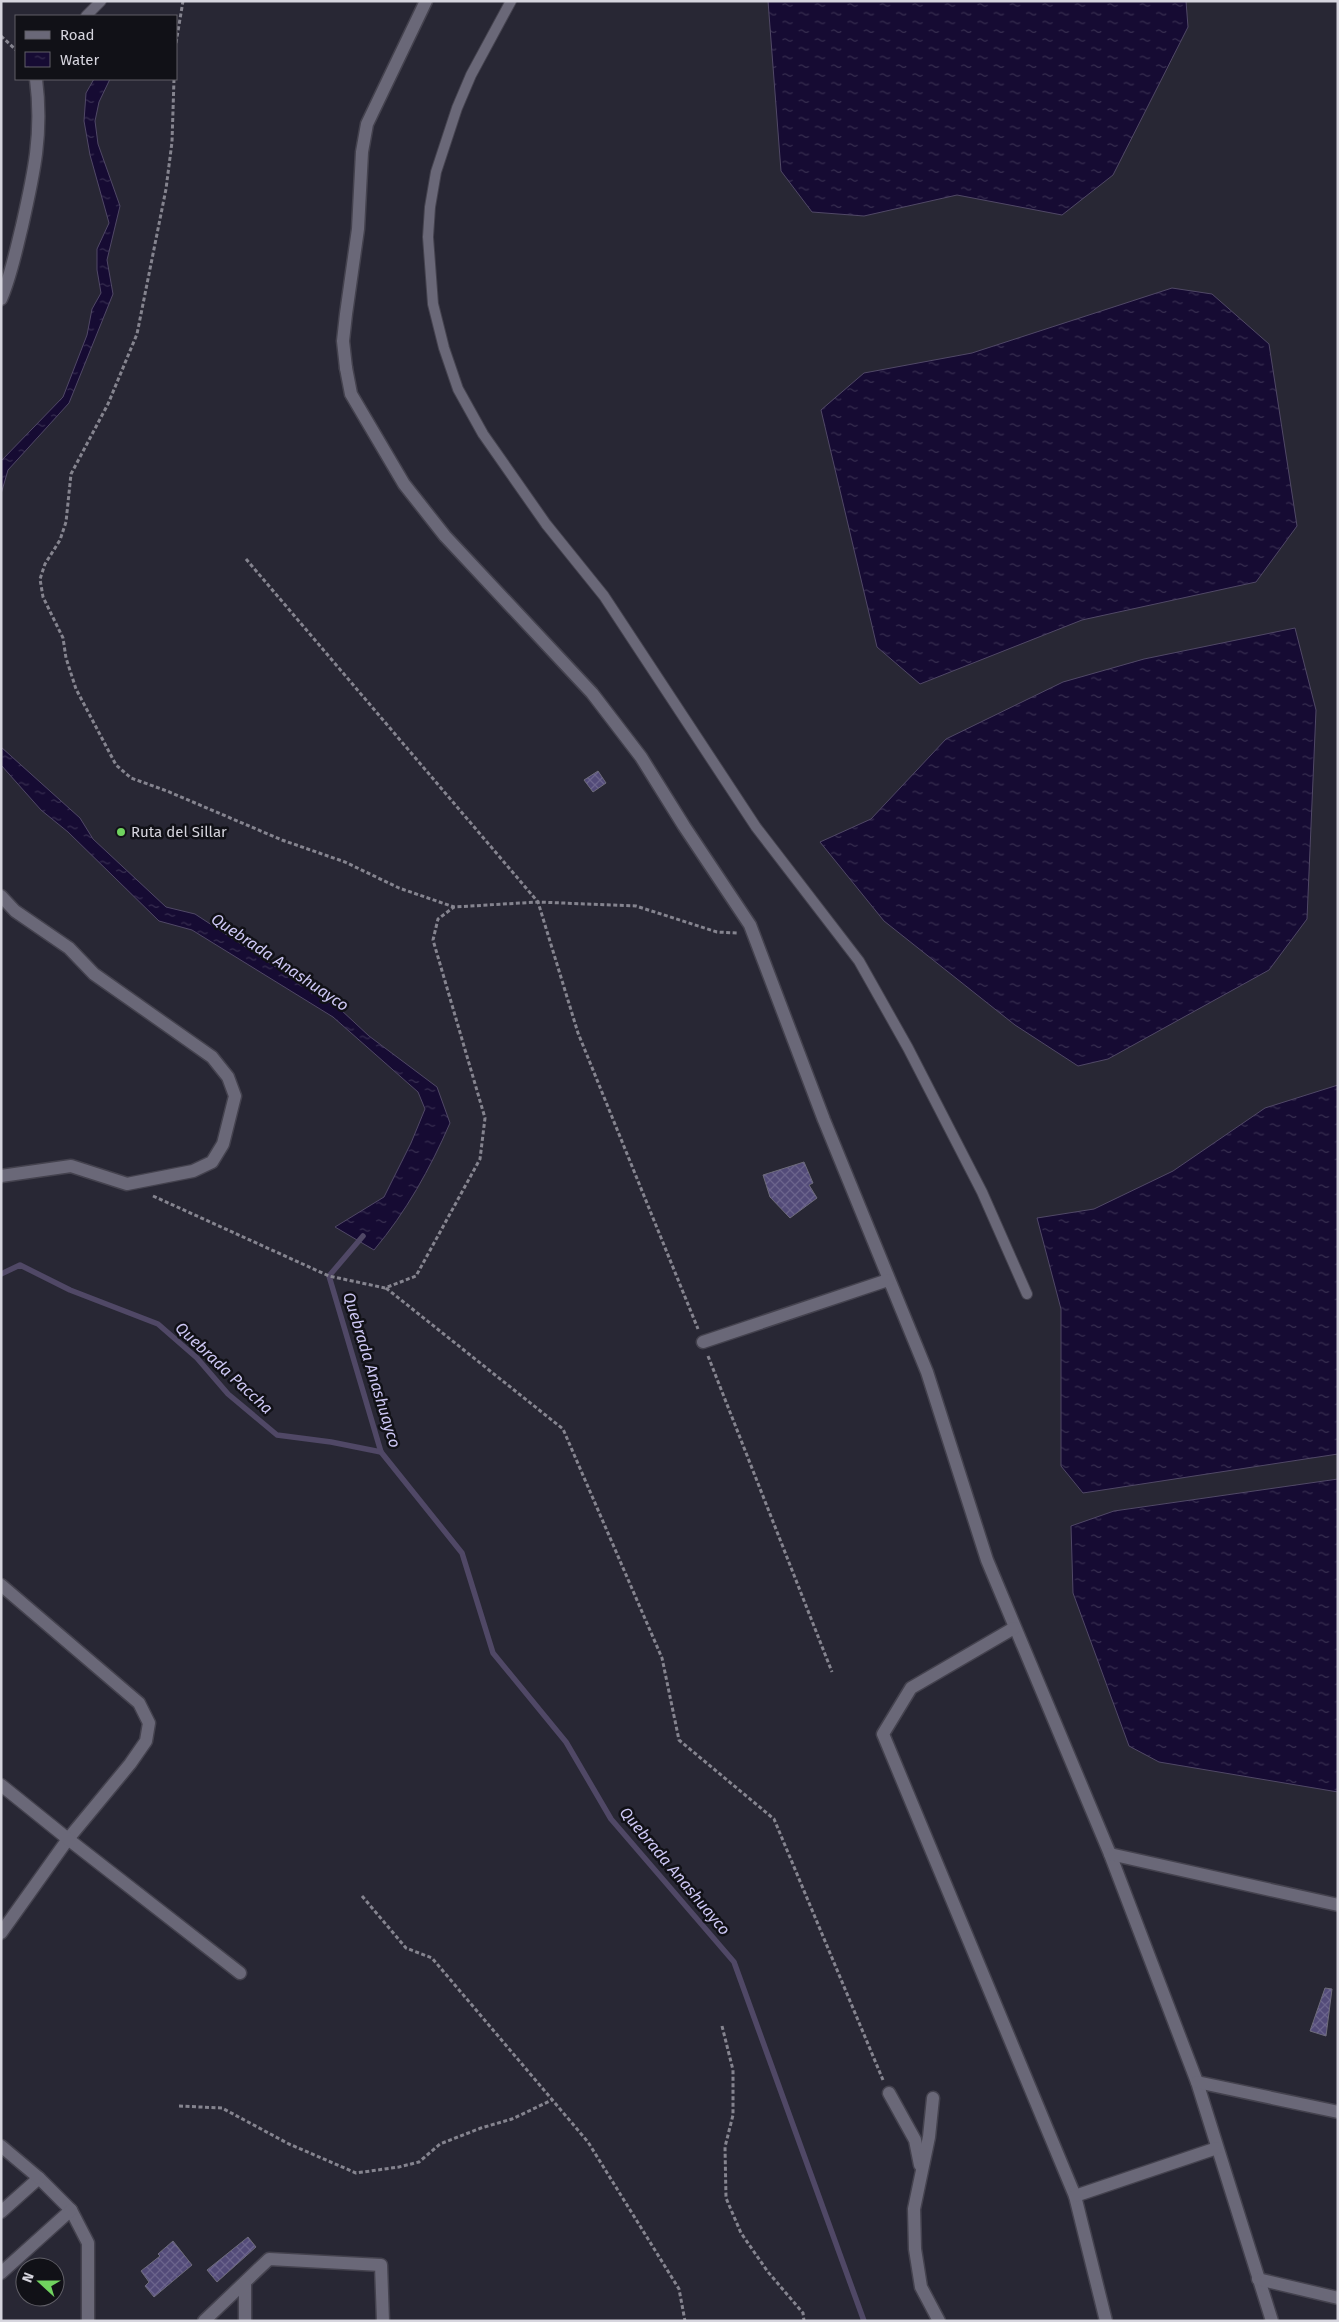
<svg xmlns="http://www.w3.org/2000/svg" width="1339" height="2322" font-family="'Fira Sans',sans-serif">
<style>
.water{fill:url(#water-ripples);stroke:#504866}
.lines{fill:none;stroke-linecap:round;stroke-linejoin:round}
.stream{stroke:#504866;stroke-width:5.5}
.building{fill:url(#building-cross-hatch);stroke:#6e6c7c}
.lane-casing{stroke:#44424e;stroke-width:12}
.street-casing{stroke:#44424e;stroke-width:15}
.secondary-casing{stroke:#44424e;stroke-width:15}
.path{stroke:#85848f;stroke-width:3;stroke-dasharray:4 2.5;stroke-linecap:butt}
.lane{stroke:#6a6878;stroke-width:10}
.street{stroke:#6a6878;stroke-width:12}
.secondary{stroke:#6a6878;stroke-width:12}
.poi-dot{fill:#70d35f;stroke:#111117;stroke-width:2}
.labels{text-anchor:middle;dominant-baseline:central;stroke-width:5;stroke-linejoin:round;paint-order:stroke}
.poi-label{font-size:15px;fill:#d6d5de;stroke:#111117;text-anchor:start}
.water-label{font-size:16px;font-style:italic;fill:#cdc7f4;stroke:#111117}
</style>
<defs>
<pattern id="water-ripples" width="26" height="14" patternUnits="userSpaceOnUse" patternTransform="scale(1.25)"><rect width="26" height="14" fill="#160b33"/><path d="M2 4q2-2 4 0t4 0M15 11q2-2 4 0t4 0" fill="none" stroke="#372e50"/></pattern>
<pattern id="building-cross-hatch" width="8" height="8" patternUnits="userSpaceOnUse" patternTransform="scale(1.25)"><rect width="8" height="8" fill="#534b79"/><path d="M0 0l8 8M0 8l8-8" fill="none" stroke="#6b648c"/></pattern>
</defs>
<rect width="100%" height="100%" fill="#282734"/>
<g class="water">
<polygon points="768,1 1186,1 1188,27 1113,175 1062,215 957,195 864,216 812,212 781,171"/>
<polygon points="94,79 110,79 99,102 95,121 98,144 120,206 107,260 113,294 69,403 8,470 1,494 1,461 63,397 87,335 92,309 101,293 97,270 97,249 109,223 90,155 84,121 86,93"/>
<polygon points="1172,288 1212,294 1269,344 1297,526 1256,582 1082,620 920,684 877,647 821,410 864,373 972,353"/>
<polygon points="1295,628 1316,710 1307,919 1269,970 1108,1059 1078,1066 1015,1025 884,921 820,842 871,819 946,739 1063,682 1144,659"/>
<path d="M1 747 80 818 93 839 166 907 195 914 340 1009 369 1036 437 1087 450 1123C430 1169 406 1212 374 1250L335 1227 384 1197 411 1143 425 1109 418 1092 333 1017 192 930 159 921 68 832 41 810 1 765Z"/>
<polygon points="1338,1085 1338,1454 1083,1493 1061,1466 1061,1309 1037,1218 1094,1209 1173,1171 1265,1108"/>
<polygon points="1338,1479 1338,1792 1159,1762 1129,1746 1073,1593 1071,1526 1114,1511"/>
</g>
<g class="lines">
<g class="stream">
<polyline points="363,1236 329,1276 381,1452 462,1553 493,1653 566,1742 611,1819 734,1962 864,2321"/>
<polyline points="1,1274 20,1265 70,1290 158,1324 197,1358 228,1394 277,1435 331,1442 381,1452"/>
</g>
</g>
<g class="building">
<polygon points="598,771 606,783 593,792 584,780"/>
<polygon points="804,1162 813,1183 809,1185 817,1198 790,1218 770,1197 763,1175"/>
<polygon points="1325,1988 1332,1989 1326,2036 1310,2031"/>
<polygon points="248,2237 256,2247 217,2282 207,2270"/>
<polygon points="173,2241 192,2265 154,2297 145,2286 149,2282 141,2271 160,2256 158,2254"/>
</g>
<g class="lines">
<g class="lane-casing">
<g id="lane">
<polyline points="511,1 471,75 457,108 436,172 430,207 428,237 433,304 444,348 458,389 483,434 546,524 604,596 756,827 859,961 908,1048 982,1192 1027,1294"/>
<polyline points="86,16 101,1"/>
</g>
</g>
<g class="street-casing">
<g id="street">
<polyline points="346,368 351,394 404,484 445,536 592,693 641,757 684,826 750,925 824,1120 927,1372 987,1560 1110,1854 1197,2082 1272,2321"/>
<polyline points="703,1342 888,1280"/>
<polyline points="1,1585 139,1703 149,1723 146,1741 130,1764 68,1839 1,1933"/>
<polyline points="1014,1628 911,1688 883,1734 1075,2196 1106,2321"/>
<polyline points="1,1785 68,1839 240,1973"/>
<polyline points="1110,1854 1338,1905"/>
<polyline points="1197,2082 1338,2112"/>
<polyline points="889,2093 915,2140 920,2165"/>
<polyline points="933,2098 929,2137 914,2209 915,2249 921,2287 939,2321"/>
<polyline points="1075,2196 1217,2148"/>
<polyline points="1,2212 39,2178 71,2210 88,2243 88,2321"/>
<polyline points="1258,2279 1338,2298"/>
<polyline points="204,2321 269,2259 381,2265 383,2321"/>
<polyline points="245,2321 245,2284"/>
</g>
</g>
<g class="secondary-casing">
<g id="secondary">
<path d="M1 299C11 276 16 250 22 226 34 173 43 133 36 79"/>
<polyline points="346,368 343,341 346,314 358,229 362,152 367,124 426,1"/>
<polyline points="1,896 15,911 69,948 94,974 212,1057 228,1077 235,1096 223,1144 212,1162 193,1171 127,1184 71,1166 1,1176"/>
<polyline points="1,2146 39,2178"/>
<polyline points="1,2273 71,2210"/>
</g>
</g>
<g class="path">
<polyline points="1,36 16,50"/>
<polyline points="176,43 183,1"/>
<polyline points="174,79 172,142 166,189 137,334 108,404 71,474 66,522 60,540 45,564 40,579 43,597 63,638 66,658 76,689 116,765 131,778 167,791 282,840 345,862 399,888 454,907"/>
<polyline points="246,559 538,902 578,1033 698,1329"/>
<polyline points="153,1196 329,1276 385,1288 416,1276 480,1159 485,1118 433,940 438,919 454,907 538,902 636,906 717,932 737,933"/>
<polyline points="386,1288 563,1429 662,1658 679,1740 774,1819 883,2080"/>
<polyline points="708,1356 832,1672"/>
<polyline points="362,1896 406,1948 432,1958 588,2142 679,2289 685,2321"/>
<polyline points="722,2026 733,2070 733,2115 725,2147 726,2198 741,2233 768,2272 803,2313 804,2321"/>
<polyline points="179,2106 222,2108 289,2144 356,2173 399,2167 419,2162 440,2144 481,2128 512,2119 552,2100"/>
</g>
<use href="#lane" class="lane"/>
<use href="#street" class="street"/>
<use href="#secondary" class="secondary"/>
</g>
<circle class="poi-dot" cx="121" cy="832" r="5"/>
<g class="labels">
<g class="poi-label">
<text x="131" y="832">Ruta del Sillar</text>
</g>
<g class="water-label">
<text transform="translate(280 962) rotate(34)">Quebrada Anashuayco</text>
<text transform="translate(224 1368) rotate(43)">Quebrada Paccha</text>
<text transform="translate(372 1370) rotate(73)">Quebrada Anashuayco</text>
<text transform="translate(675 1871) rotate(50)">Quebrada Anashuayco</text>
</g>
</g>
<rect width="1339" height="2322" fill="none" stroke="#d6d5de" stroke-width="5"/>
<rect x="15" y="15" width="162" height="65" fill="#111117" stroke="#605f67"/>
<rect x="25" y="31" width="25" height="8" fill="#6a6878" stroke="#605f67"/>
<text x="60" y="40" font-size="15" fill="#d6d5de">Road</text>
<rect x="25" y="52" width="25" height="15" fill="url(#water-ripples)" stroke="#605f67"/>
<text x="60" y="65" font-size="15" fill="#d6d5de">Water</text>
<g transform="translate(40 2282) rotate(291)"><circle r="24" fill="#111117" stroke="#605f67"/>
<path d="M0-4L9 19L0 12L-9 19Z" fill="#70d35f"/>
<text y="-8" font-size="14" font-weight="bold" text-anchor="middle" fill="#d6d5de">N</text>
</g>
</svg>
